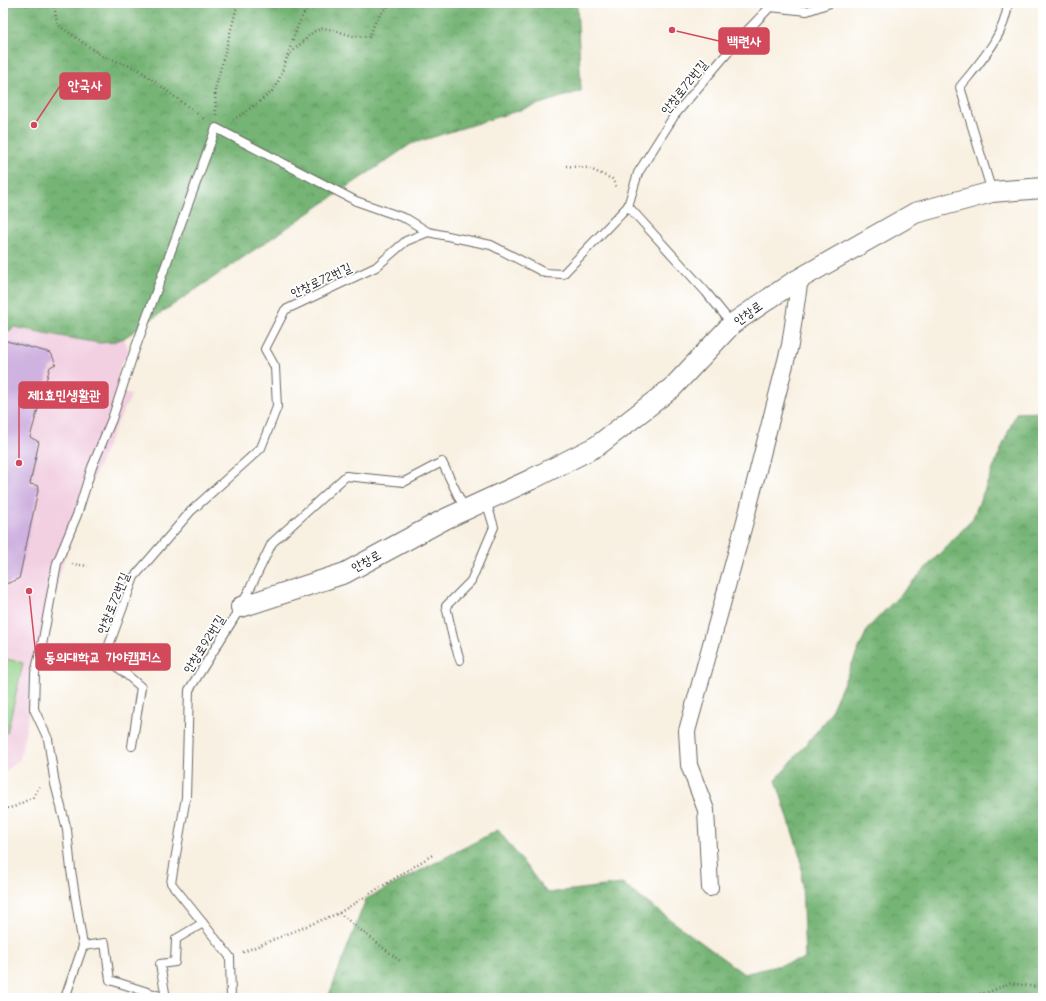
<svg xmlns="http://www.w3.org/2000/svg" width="1046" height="1001" font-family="'Comic Neue','Poor Story',sans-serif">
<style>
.built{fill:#f2cfe1}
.forest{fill:url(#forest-crowns);stroke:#486848}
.park{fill:#92d289;stroke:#577752}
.building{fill:#cfb2e0}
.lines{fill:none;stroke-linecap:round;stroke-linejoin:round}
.service-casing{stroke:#696661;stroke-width:10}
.minor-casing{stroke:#696661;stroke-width:18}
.tertiary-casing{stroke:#696661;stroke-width:22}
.path{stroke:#696661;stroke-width:2.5;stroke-dasharray:1 3;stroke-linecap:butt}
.service{stroke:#fff;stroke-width:8}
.minor{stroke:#fff;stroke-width:16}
.tertiary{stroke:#fff;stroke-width:20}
.labels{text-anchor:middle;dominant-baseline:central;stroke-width:3.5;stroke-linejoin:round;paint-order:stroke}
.street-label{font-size:13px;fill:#1c1c1c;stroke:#fff}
.leader{fill:none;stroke:#d1495b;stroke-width:1.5}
.callout-dot{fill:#d1495b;stroke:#fff;stroke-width:1.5}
.callout{fill:#d1495b;stroke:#d1495b;stroke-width:1.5}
.callout-label{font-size:14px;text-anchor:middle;font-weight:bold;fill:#fff}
</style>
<defs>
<pattern id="forest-crowns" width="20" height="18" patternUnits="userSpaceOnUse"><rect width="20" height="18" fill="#75b475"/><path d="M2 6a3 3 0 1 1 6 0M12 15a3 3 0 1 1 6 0" fill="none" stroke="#5f925f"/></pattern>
</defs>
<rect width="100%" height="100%" fill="#fff"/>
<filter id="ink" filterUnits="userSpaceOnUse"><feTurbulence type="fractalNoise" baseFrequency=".025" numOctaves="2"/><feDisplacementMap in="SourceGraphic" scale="8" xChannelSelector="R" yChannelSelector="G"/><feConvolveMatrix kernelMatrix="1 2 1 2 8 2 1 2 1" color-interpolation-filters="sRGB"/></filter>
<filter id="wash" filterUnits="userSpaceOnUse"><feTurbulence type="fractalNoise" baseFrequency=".012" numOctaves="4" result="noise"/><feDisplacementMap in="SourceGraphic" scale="16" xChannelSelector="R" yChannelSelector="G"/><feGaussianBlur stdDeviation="0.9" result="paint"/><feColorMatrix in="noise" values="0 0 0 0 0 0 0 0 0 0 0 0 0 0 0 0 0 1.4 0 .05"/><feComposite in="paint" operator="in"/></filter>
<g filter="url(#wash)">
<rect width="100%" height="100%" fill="#f8f0e1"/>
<polygon class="built" points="14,326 70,338 113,342 124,338 129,350 119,368 117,387 131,396 113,432 70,535 42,646 20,759 3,773 3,336"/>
<g class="forest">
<polygon points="3,3 577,3 581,91 411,144 124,338 113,342 100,343 70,338 14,327 3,336"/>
<polygon points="1043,412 1043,998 326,998 329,995 366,899 498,830 547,893 622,884 744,974 805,959 801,859 776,780 828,718 868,628 972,520 1016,413"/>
</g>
<polygon class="park" points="3,658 23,663 7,733 3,732"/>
<g id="blocks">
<polygon class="building" points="3,340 51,353 56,364 50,367 30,437 39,442 30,484 39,486 19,579 3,585"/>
</g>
</g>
<g filter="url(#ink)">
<use href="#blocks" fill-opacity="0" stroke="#696661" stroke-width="1"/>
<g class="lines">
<g class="service-casing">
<g id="service">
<path d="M992 192 960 87C980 62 1005 36 1008 3"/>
<polyline points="628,206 638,173 674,116 741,37 770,7 807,11 830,3"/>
<polyline points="460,660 453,638 446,606 471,581 494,527 486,501"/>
<polyline points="132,746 141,687 105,656 134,577 191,511 261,448 277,407 275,367 265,349 285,310 376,267 406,241 428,232"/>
<polyline points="83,946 105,943 110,980 166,998 160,964 175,962 176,939 203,923"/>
<polyline points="65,998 83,946 71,870 67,830 55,784 48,739 34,709 35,673 42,645 57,563 77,515 92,467 112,419 134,352 216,128 356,201 407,219 428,232 491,245 545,273 563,274 628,206 706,292 732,324"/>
<polyline points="231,998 230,957 171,883 186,797 189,690 241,607 272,543 346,476 404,482 442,462 465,510"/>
</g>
</g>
<g class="minor-casing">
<polyline id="minor" points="710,888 706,810 689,765 687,731 745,521 790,345 800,278"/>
</g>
<g class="tertiary-casing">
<polyline id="tertiary" points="241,607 345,573 445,519 530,480 597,446 673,387 732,324 792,283 915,213 992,192 1043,188"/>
</g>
<g class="path">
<polyline points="54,3 57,24 102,56 138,69 204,119"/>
<polyline points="288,56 313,32 323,28 334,30 353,36 369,37 376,20 390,3"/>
<polyline points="216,115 215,90 238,3"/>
<path d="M233 120C240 116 271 94 274 89 287 69 295 15 313 3"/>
<polyline points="566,166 588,168 612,179 617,188"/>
<polyline points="72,564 88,566"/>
<polyline points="56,647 90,653"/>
<polyline points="3,809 14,807 33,797 40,786"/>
<polyline points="339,913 400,961"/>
<polyline points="243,952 339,913 434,854"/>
<polyline points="920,998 939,995 942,998"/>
<polyline points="960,998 989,992 1010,983 1043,988"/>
</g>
<use href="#service" class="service"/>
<use href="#minor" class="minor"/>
<use href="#tertiary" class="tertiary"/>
</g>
</g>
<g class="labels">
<g class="street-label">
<text transform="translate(684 87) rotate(-51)">안창로72번길</text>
<text transform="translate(321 280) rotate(-25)">안창로72번길</text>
<text transform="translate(748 313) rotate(-35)">안창로</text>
<text transform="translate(366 561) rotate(-28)">안창로</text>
<text transform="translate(113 603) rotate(-68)">안창로72번길</text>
<text transform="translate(204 644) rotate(-58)">안창로92번길</text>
</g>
</g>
<path class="leader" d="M672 30L719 41M34 125L60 86M19 463L19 395M29 591L36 657"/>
<g class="callout-dot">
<circle cx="672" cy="30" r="4"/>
<circle cx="34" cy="125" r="4"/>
<circle cx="19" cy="463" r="4"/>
<circle cx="29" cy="591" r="4"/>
</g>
<g class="callout">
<rect x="719" y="28" width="50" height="26" rx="4"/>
<rect x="60" y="73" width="50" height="26" rx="4"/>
<rect x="19" y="382" width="89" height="26" rx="4"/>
<rect x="36" y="644" width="134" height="26" rx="4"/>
</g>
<g class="callout-label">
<text x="744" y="46">백련사</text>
<text x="85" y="90">안국사</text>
<text x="64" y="400">제1효민생활관</text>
<text x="103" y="662">동의대학교 가야캠퍼스</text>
</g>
<rect width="1046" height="1001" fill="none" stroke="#fff" stroke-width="16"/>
</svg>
